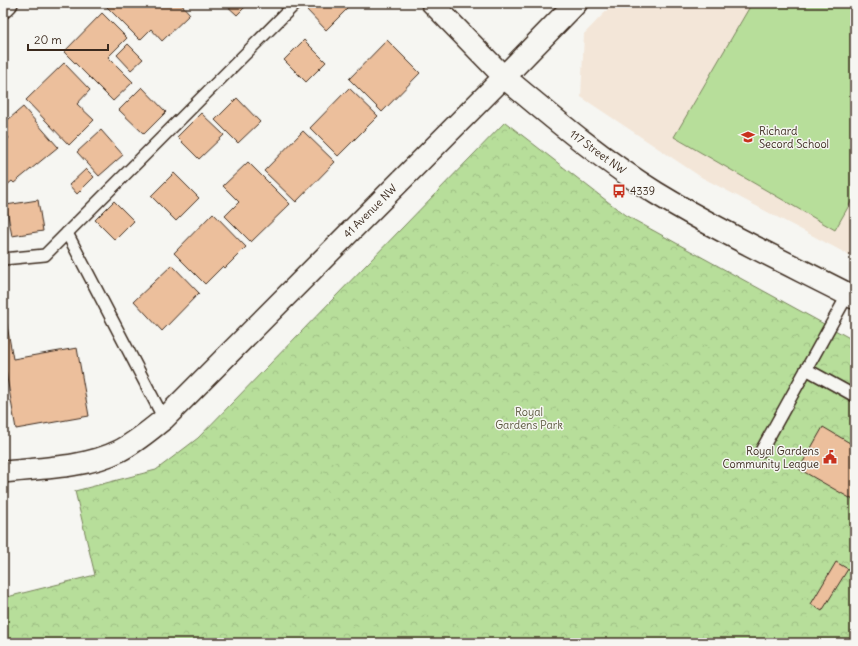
<svg xmlns="http://www.w3.org/2000/svg" width="858" height="646" font-family="Delius,sans-serif">
<style>
.built{fill:#f3e6d8}
.grass{fill:#b7de9a;stroke:#79845c}
.forest{fill:url(#forest-crowns);stroke:#79845c}
.building{fill:#ecbf9c;stroke:#3b2a1e}
.lines{fill:none;stroke-linecap:round;stroke-linejoin:round}
.service-casing{stroke:#3b2a1e;stroke-width:14}
.minor-casing{stroke:#3b2a1e;stroke-width:24}
.tertiary-casing{stroke:#3b2a1e;stroke-width:25}
.service{stroke:#f6f6f2;stroke-width:11}
.minor{stroke:#f6f6f2;stroke-width:21}
.tertiary{stroke:#f6f6f2;stroke-width:22}
.labels{text-anchor:middle;dominant-baseline:central;stroke-width:3;stroke-linejoin:round;paint-order:stroke}
.poi-label{font-size:11px;fill:#3b2a1e;stroke:#f6f6f2;text-anchor:start}
.street-label{font-size:11px;fill:#3b2a1e;stroke:#f6f6f2}
.park-label{font-size:11px;fill:#5a573d;stroke:#f6f6f2}
</style>
<defs>
<pattern id="forest-crowns" width="20" height="18" patternUnits="userSpaceOnUse"><rect width="20" height="18" fill="#b7de9a"/><path d="M2 6a3 3 0 1 1 6 0M12 15a3 3 0 1 1 6 0" fill="none" stroke="#9ebf84"/></pattern>
</defs>
<rect width="100%" height="100%" fill="#f6f6f2"/>
<filter id="ink" filterUnits="userSpaceOnUse"><feTurbulence type="fractalNoise" baseFrequency=".025" numOctaves="2"/><feDisplacementMap in="SourceGraphic" scale="8" xChannelSelector="R" yChannelSelector="G"/><feConvolveMatrix kernelMatrix="1 2 1 2 8 2 1 2 1" color-interpolation-filters="sRGB"/></filter>
<g filter="url(#ink)">
<polygon class="built" points="614,3 855,3 855,258 701,177 581,97 584,34"/>
<polygon class="grass" points="752,3 855,3 855,195 835,230 674,137"/>
<polygon class="forest" points="505,122 625,215 855,341 855,643 3,643 3,598 95,575 75,491 156,470 198,438"/>
<g class="building">
<polygon points="103,3 180,3 190,14 162,41 151,29 140,40"/>
<polygon points="224,3 249,3 237,15"/>
<polygon points="313,3 341,3 347,9 326,30 306,9"/>
<polygon points="102,13 127,38 108,57 133,82 113,101 64,52"/>
<polygon points="304,40 326,62 306,82 284,60"/>
<polygon points="387,40 420,73 382,112 349,79"/>
<polygon points="128,44 143,59 131,70 117,55"/>
<polygon points="64,63 90,90 77,104 94,120 69,145 26,100"/>
<polygon points="142,87 166,112 144,134 119,110"/>
<polygon points="349,88 378,116 338,156 310,128"/>
<polygon points="237,98 260,122 238,143 215,120"/>
<polygon points="23,107 58,147 14,183 12,181 6,186 3,182 3,178 7,174 3,169 3,144 9,138 3,131 3,124"/>
<polygon points="201,113 224,135 199,159 177,137"/>
<polygon points="101,130 123,155 99,176 77,152"/>
<polygon points="303,131 335,162 296,202 264,171"/>
<polygon points="248,162 290,204 251,242 225,216 239,202 223,186"/>
<polygon points="86,169 94,177 77,194 69,185"/>
<polygon points="174,173 199,198 176,221 151,196"/>
<polygon points="38,200 43,231 12,236 6,205"/>
<polygon points="114,201 134,221 115,240 95,220"/>
<polygon points="213,213 246,247 225,268 223,266 205,284 174,253"/>
<polygon points="172,265 199,293 162,331 134,301"/>
<polygon points="3,303 13,359 77,348 89,416 16,429 6,372 3,373"/>
<polygon points="823,427 855,446 855,501 799,469"/>
<polygon points="836,562 848,569 822,611 811,604"/>
</g>
<g class="lines">
<g class="service-casing">
<g id="service">
<polyline points="67,233 164,419"/>
<polyline points="3,259 45,255 296,3"/>
<polyline points="806,369 855,396"/>
<polyline points="761,451 848,294"/>
</g>
</g>
<g class="minor-casing">
<g id="minor">
<polyline points="3,7 7,3"/>
<path d="M3 472C40 468 85 468 119 451 135 443 150 430 164 419L504 77 432 3"/>
</g>
</g>
<g class="tertiary-casing">
<path id="tertiary" d="M576 3 504 77C553 118 601 159 656 193 720 232 789 264 855 298"/>
</g>
<use href="#service" class="service"/>
<use href="#minor" class="minor"/>
<use href="#tertiary" class="tertiary"/>
</g>
</g>
<defs>
<g id="school-bare" transform="scale(1.08)"><path d="M0-5L7-2L0 1L-7-2ZM-4 1L0 2.5L4 1V4Q0 6-4 4Z" fill="#c8321e" stroke="#f6f6f2" stroke-width="2.5" paint-order="stroke"/></g>
<g id="bus-bare" transform="scale(1.08)"><path d="M-5-6H5V4H4V6H2V4H-2V6H-4V4H-5ZM-3.5-4V0h7V-4ZM-3.5 1.2v1.5H-2V1.2ZM2 1.2v1.5H3.5V1.2Z" fill="#c8321e" stroke="#f6f6f2" stroke-width="2.5" paint-order="stroke"/></g>
<g id="civic-bare" transform="scale(1.08)"><path d="M-.6-6.5H3V-4.5H.6V-3L4-1V1h2V6H-6V1h2V-1L-.6-3ZM-1.2 2.5V6h2.4V2.5Z" fill="#c8321e" stroke="#f6f6f2" stroke-width="2.5" paint-order="stroke"/></g>
</defs>
<g fill-rule="evenodd">
<use href="#school-bare" x="748" y="137"/>
<use href="#bus-bare" x="619" y="191"/>
<use href="#civic-bare" x="830" y="457"/>
</g>
<g class="labels">
<g class="poi-label">
<text x="759" y="131">Richard<tspan x="759" dy="13">Secord School</tspan></text>
<text x="630" y="191">4339</text>
<text x="819" y="451" text-anchor="end">Royal Gardens<tspan x="819" dy="13">Community League</tspan></text>
</g>
<g class="street-label">
<text transform="translate(598 152) rotate(36)">117 Street NW</text>
<text transform="translate(370 211) rotate(-45)">41 Avenue NW</text>
</g>
<g class="park-label">
<text x="529" y="412">Royal<tspan x="529" dy="13">Gardens Park</tspan></text>
</g>
</g>
<rect width="858" height="646" fill="none" stroke="#f6f6f2" stroke-width="16"/>
<rect x="8" y="8" width="842" height="630" fill="none" stroke="#3b2a1e" stroke-width="1.5" filter="url(#ink)"/>
<path d="M28 44v6h80v-6" fill="none" stroke="#3b2a1e" stroke-width="2"/>
<text x="34" y="44" font-size="12" fill="#3b2a1e" stroke="#f6f6f2" stroke-width="3" paint-order="stroke">20 m</text>
</svg>
